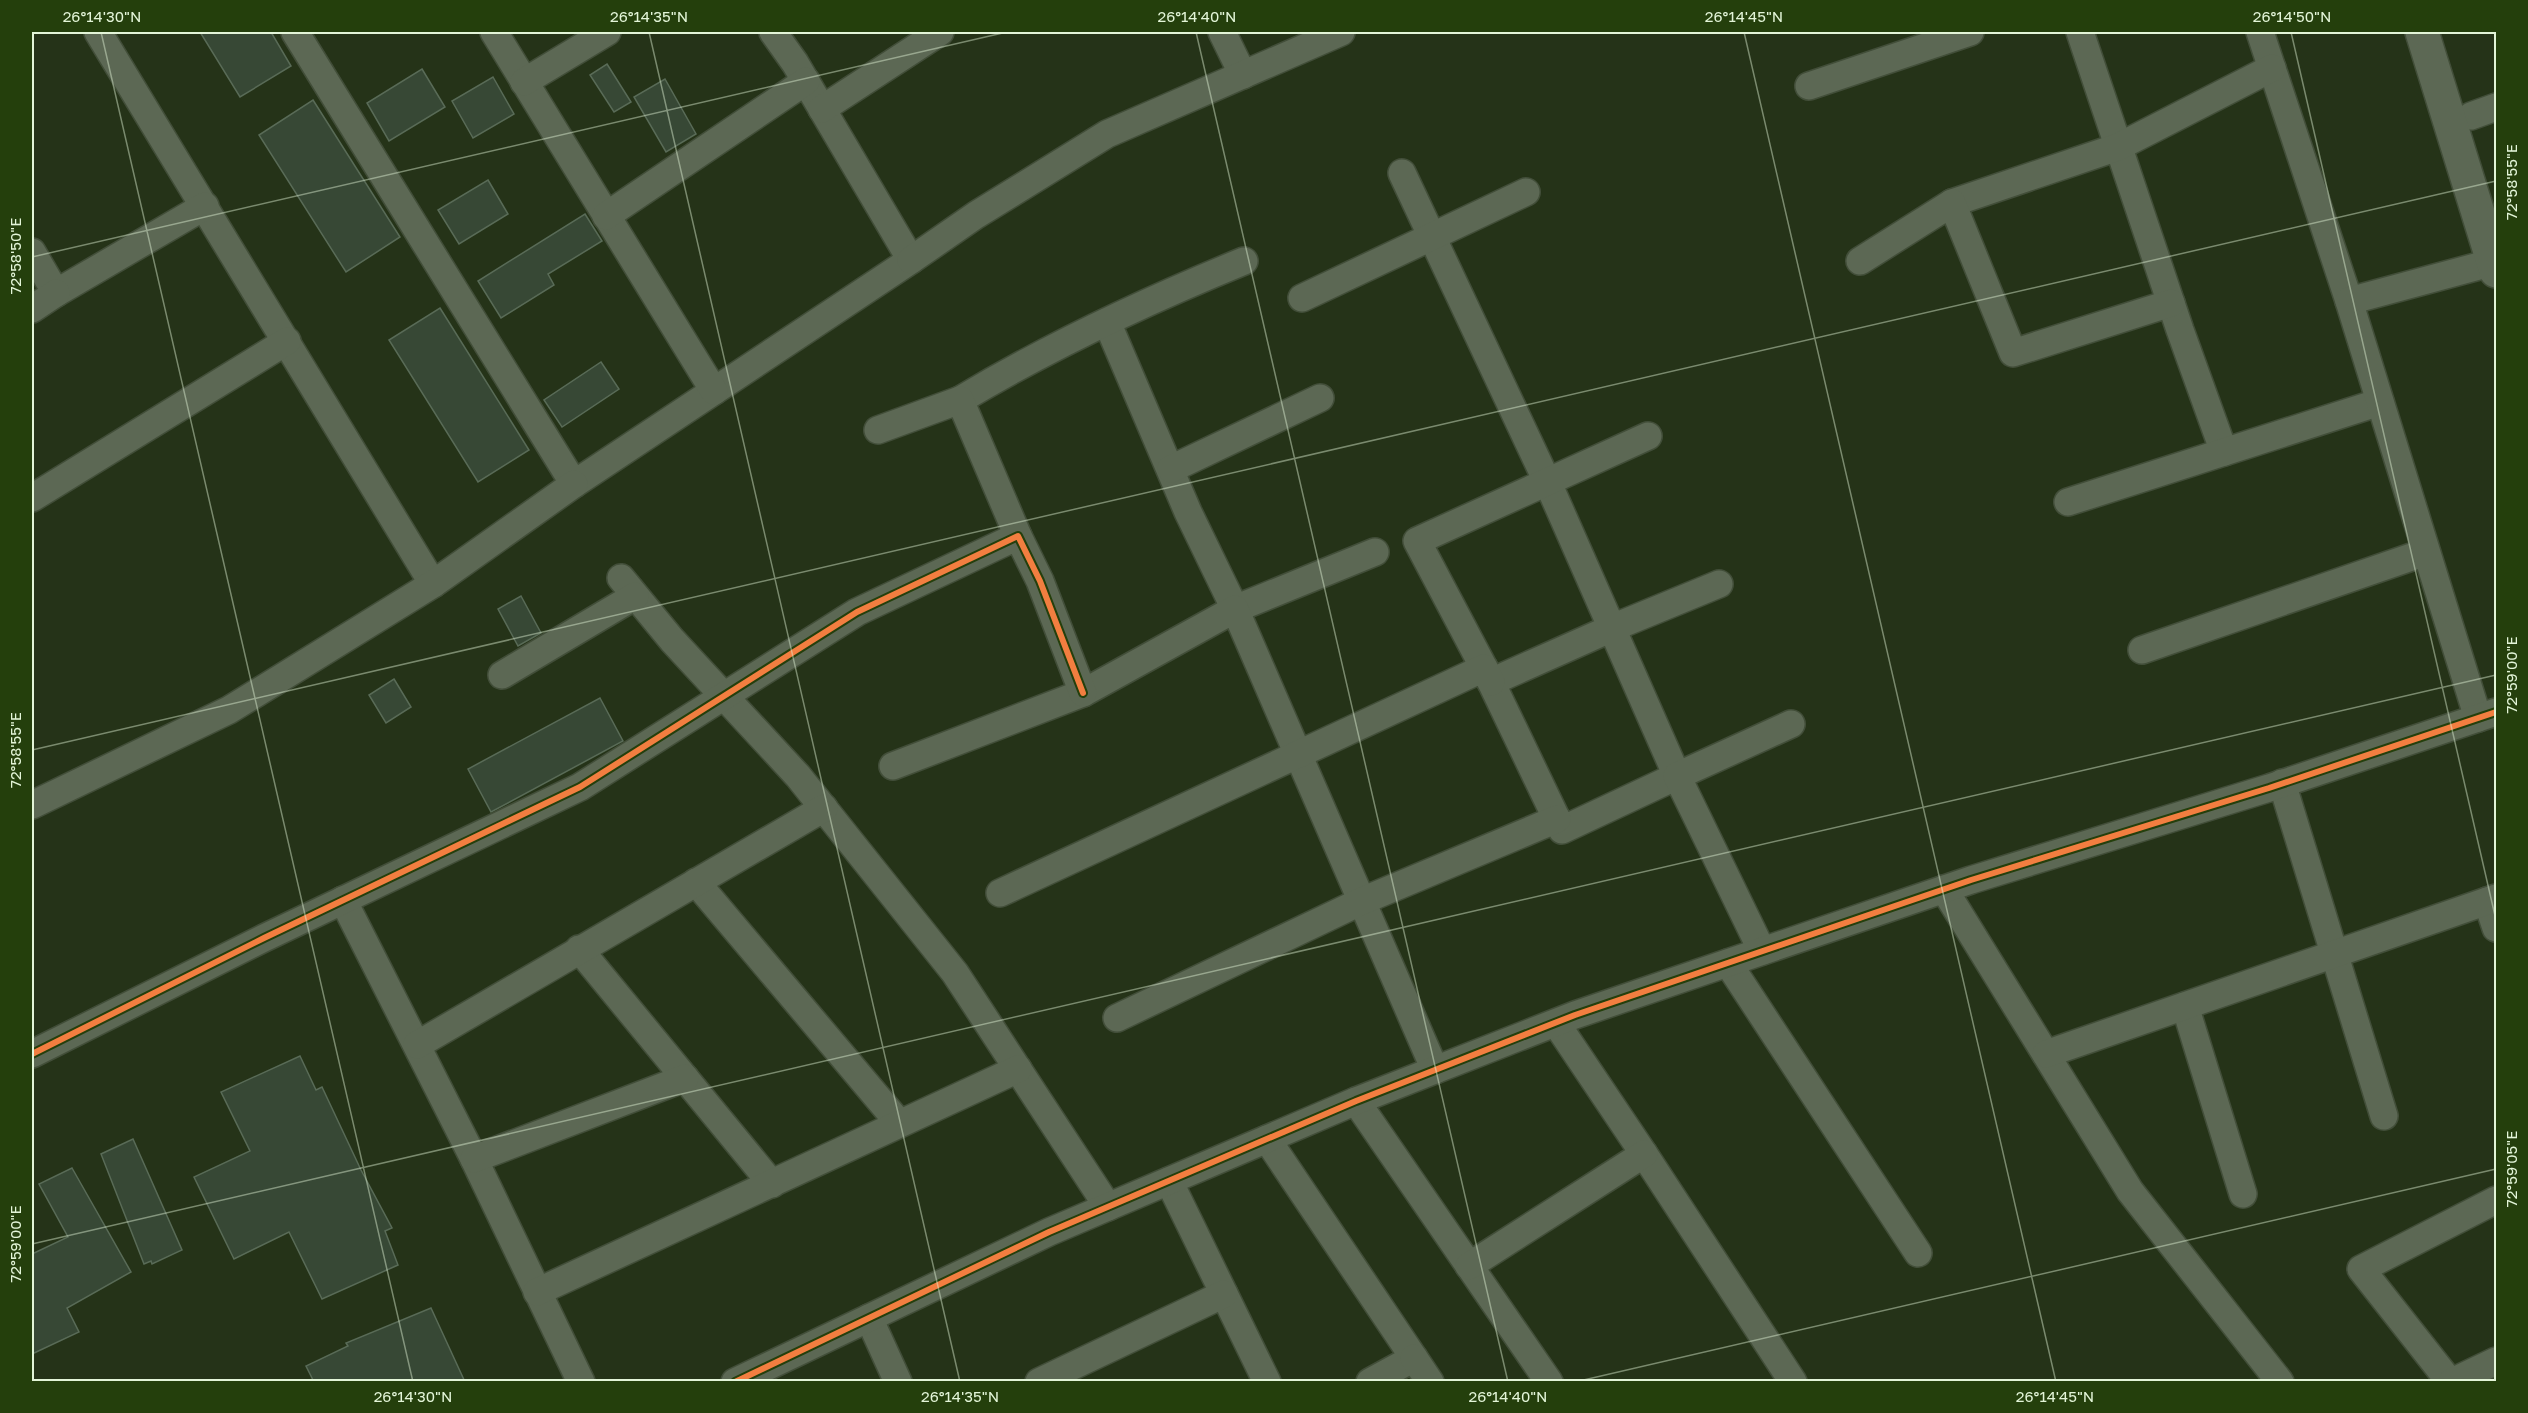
<svg xmlns="http://www.w3.org/2000/svg" width="2528" height="1413" font-family="'Golos Text',sans-serif">
<style>
.building{fill:#374835;stroke:#596b57;stroke-width:1.5}
.lines{fill:none;stroke-linecap:round;stroke-linejoin:round}
.minor-casing{stroke:#424e39;stroke-width:30}
.secondary-casing{stroke:#424e39;stroke-width:36}
.minor{stroke:#5c6854;stroke-width:27}
.secondary{stroke:#5c6854;stroke-width:33}
.cycleway-casing{stroke:#243f0c;stroke-width:10}
.cycleway{stroke:#f27e40;stroke-width:6}
.ticks{fill:none;stroke:#e3f5d8;stroke-width:1.5;stroke-opacity:0.45}
.neatline{fill:none;stroke:#e3f5d8;stroke-width:2}
.ticks-label{font-size:15px;text-anchor:middle;fill:#e3f5d8}
</style>
<rect width="100%" height="100%" fill="#253318"/>
<g class="building">
<polygon points="200,32 271,32 291,66 240,97"/>
<polygon points="607,64 631,102 614,112 590,75"/>
<polygon points="422,69 445,107 389,141 367,103"/>
<polygon points="493,77 514,114 473,138 452,101"/>
<polygon points="665,79 696,134 666,152 634,97"/>
<polygon points="313,100 400,237 346,272 259,135"/>
<polygon points="488,180 508,214 459,244 438,210"/>
<polygon points="585,214 602,241 548,274 554,285 501,318 478,281"/>
<polygon points="440,308 529,450 478,482 389,340"/>
<polygon points="601,362 619,389 562,427 544,400"/>
<polygon points="521,596 541,633 518,646 498,609"/>
<polygon points="394,679 411,707 386,723 369,695"/>
<polygon points="600,698 623,741 491,812 468,769"/>
<polygon points="300,1056 316,1090 322,1087 361,1170 392,1228 385,1231 398,1265 322,1299 289,1232 234,1259 194,1177 250,1151 221,1092"/>
<polygon points="133,1139 182,1250 152,1264 151,1261 144,1264 101,1154"/>
<polygon points="72,1168 131,1272 67,1308 79,1332 32,1354 32,1254 68,1237 39,1184"/>
<polygon points="431,1308 465,1382 314,1382 306,1366 348,1346 346,1343"/>
</g>
<g class="lines">
<g class="minor-casing">
<g id="minor">
<polyline points="98,32 433,584"/>
<polyline points="295,32 574,484 911,260 795,63 773,32"/>
<polyline points="494,32 714,391"/>
<polyline points="1222,32 1243,75"/>
<polyline points="2080,32 2180,330 2224,452"/>
<polyline points="2260,32 2349,301"/>
<polyline points="524,82 607,32"/>
<polyline points="1809,86 1970,32"/>
<polyline points="822,109 940,32"/>
<polyline points="2471,116 2496,107"/>
<polyline points="1402,173 1544,475 1548,483 1677,776 1562,830 1491,682 1612,628 1719,584"/>
<polyline points="1952,203 2118,147 2272,68"/>
<polyline points="606,216 806,81"/>
<polyline points="32,252 56,293 205,206"/>
<polyline points="911,260 976,215 1107,134 1341,32"/>
<polyline points="1860,261 1952,203 2013,353 2171,303"/>
<polyline points="1302,298 1526,192"/>
<polyline points="32,309 56,293"/>
<polyline points="1107,322 1188,512 1235,609 1375,552"/>
<path d="M960 400C1050 346 1146 301 1244 261"/>
<polyline points="878,430 960,400 1018,536"/>
<polyline points="1171,469 1320,398"/>
<polyline points="32,498 287,341"/>
<polyline points="2068,502 2380,402"/>
<polyline points="621,578 672,640 798,776 955,973 1108,1207"/>
<polyline points="2142,650 2426,552"/>
<polyline points="1484,668 1417,541 1648,436"/>
<polyline points="502,675 635,596"/>
<polyline points="2478,718 2349,301 2494,262"/>
<polyline points="893,766 1083,693 1235,609 1435,1070"/>
<polyline points="2282,783 2384,1116"/>
<polyline points="32,805 229,710 433,584 574,484"/>
<polyline points="696,882 899,1123"/>
<polyline points="1944,889 2130,1191 2280,1382"/>
<polyline points="1000,893 1484,668 1491,682"/>
<polyline points="343,900 474,1159 581,1382"/>
<polyline points="2487,901 2496,928"/>
<polyline points="579,949 772,1184"/>
<polyline points="1762,951 1677,776 1791,724"/>
<polyline points="1728,963 1918,1253"/>
<polyline points="2185,1006 2243,1194"/>
<polyline points="1117,1018 1362,901 1557,819"/>
<polyline points="1556,1023 1644,1154 1793,1382"/>
<polyline points="417,1045 824,808"/>
<polyline points="32,1054 264,938 580,787 857,612 1018,536 1040,581 1083,693"/>
<polyline points="2046,1054 2496,898"/>
<polyline points="1356,1101 1549,1382"/>
<polyline points="1267,1139 1414,1358 1370,1382"/>
<polyline points="474,1159 685,1078"/>
<polyline points="1169,1181 1267,1382"/>
<polyline points="1469,1266 1644,1154"/>
<polyline points="537,1292 1018,1069"/>
<polyline points="869,1318 898,1382"/>
<polyline points="1414,1358 1430,1382"/>
<polyline points="735,1382 1049,1232 1356,1101 1575,1015 1971,880 2269,788 2496,712"/>
<polyline points="1039,1382 1224,1294"/>
<polyline points="2450,1382 2361,1269 2496,1200"/>
<polyline points="2452,1382 2496,1361"/>
</g>
</g>
<g class="secondary-casing">
<polyline id="secondary" points="2422,32 2496,271"/>
</g>
<use href="#minor" class="minor"/>
<use href="#secondary" class="secondary"/>
<g class="cycleway-casing">
<g id="cycleway">
<polyline points="32,1054 264,938 580,787 857,612 1018,536 1040,581 1083,693"/>
<polyline points="735,1382 1049,1232 1356,1101 1575,1015 1971,880 2269,788 2496,712"/>
</g>
</g>
<use href="#cycleway" class="cycleway"/>
</g>
<path class="ticks" d="M101 32 413 1382M649 32 960 1382M1196 32 1508 1382M1744 32 2056 1382M2291 32 2496 920M32 257 1007 32M32 750 2496 181M32 1244 2496 675M1575 1382 2496 1169"/>
<rect width="2528" height="1413" fill="none" stroke="#243f0c" stroke-width="66"/>
<rect x="33" y="33" width="2462" height="1347" class="neatline"/>
<g class="ticks-label">
<text x="102" y="22">26°14'30"N</text>
<text x="649" y="22">26°14'35"N</text>
<text x="1197" y="22">26°14'40"N</text>
<text x="1744" y="22">26°14'45"N</text>
<text x="2292" y="22">26°14'50"N</text>
<text transform="translate(2512 182) rotate(-90)" y="5">72°58'55"E</text>
<text transform="translate(16 256) rotate(-90)" y="5">72°58'50"E</text>
<text transform="translate(2512 675) rotate(-90)" y="5">72°59'00"E</text>
<text transform="translate(16 750) rotate(-90)" y="5">72°58'55"E</text>
<text transform="translate(2512 1169) rotate(-90)" y="5">72°59'05"E</text>
<text transform="translate(16 1244) rotate(-90)" y="5">72°59'00"E</text>
<text x="413" y="1402">26°14'30"N</text>
<text x="960" y="1402">26°14'35"N</text>
<text x="1508" y="1402">26°14'40"N</text>
<text x="2055" y="1402">26°14'45"N</text>
</g>
</svg>
